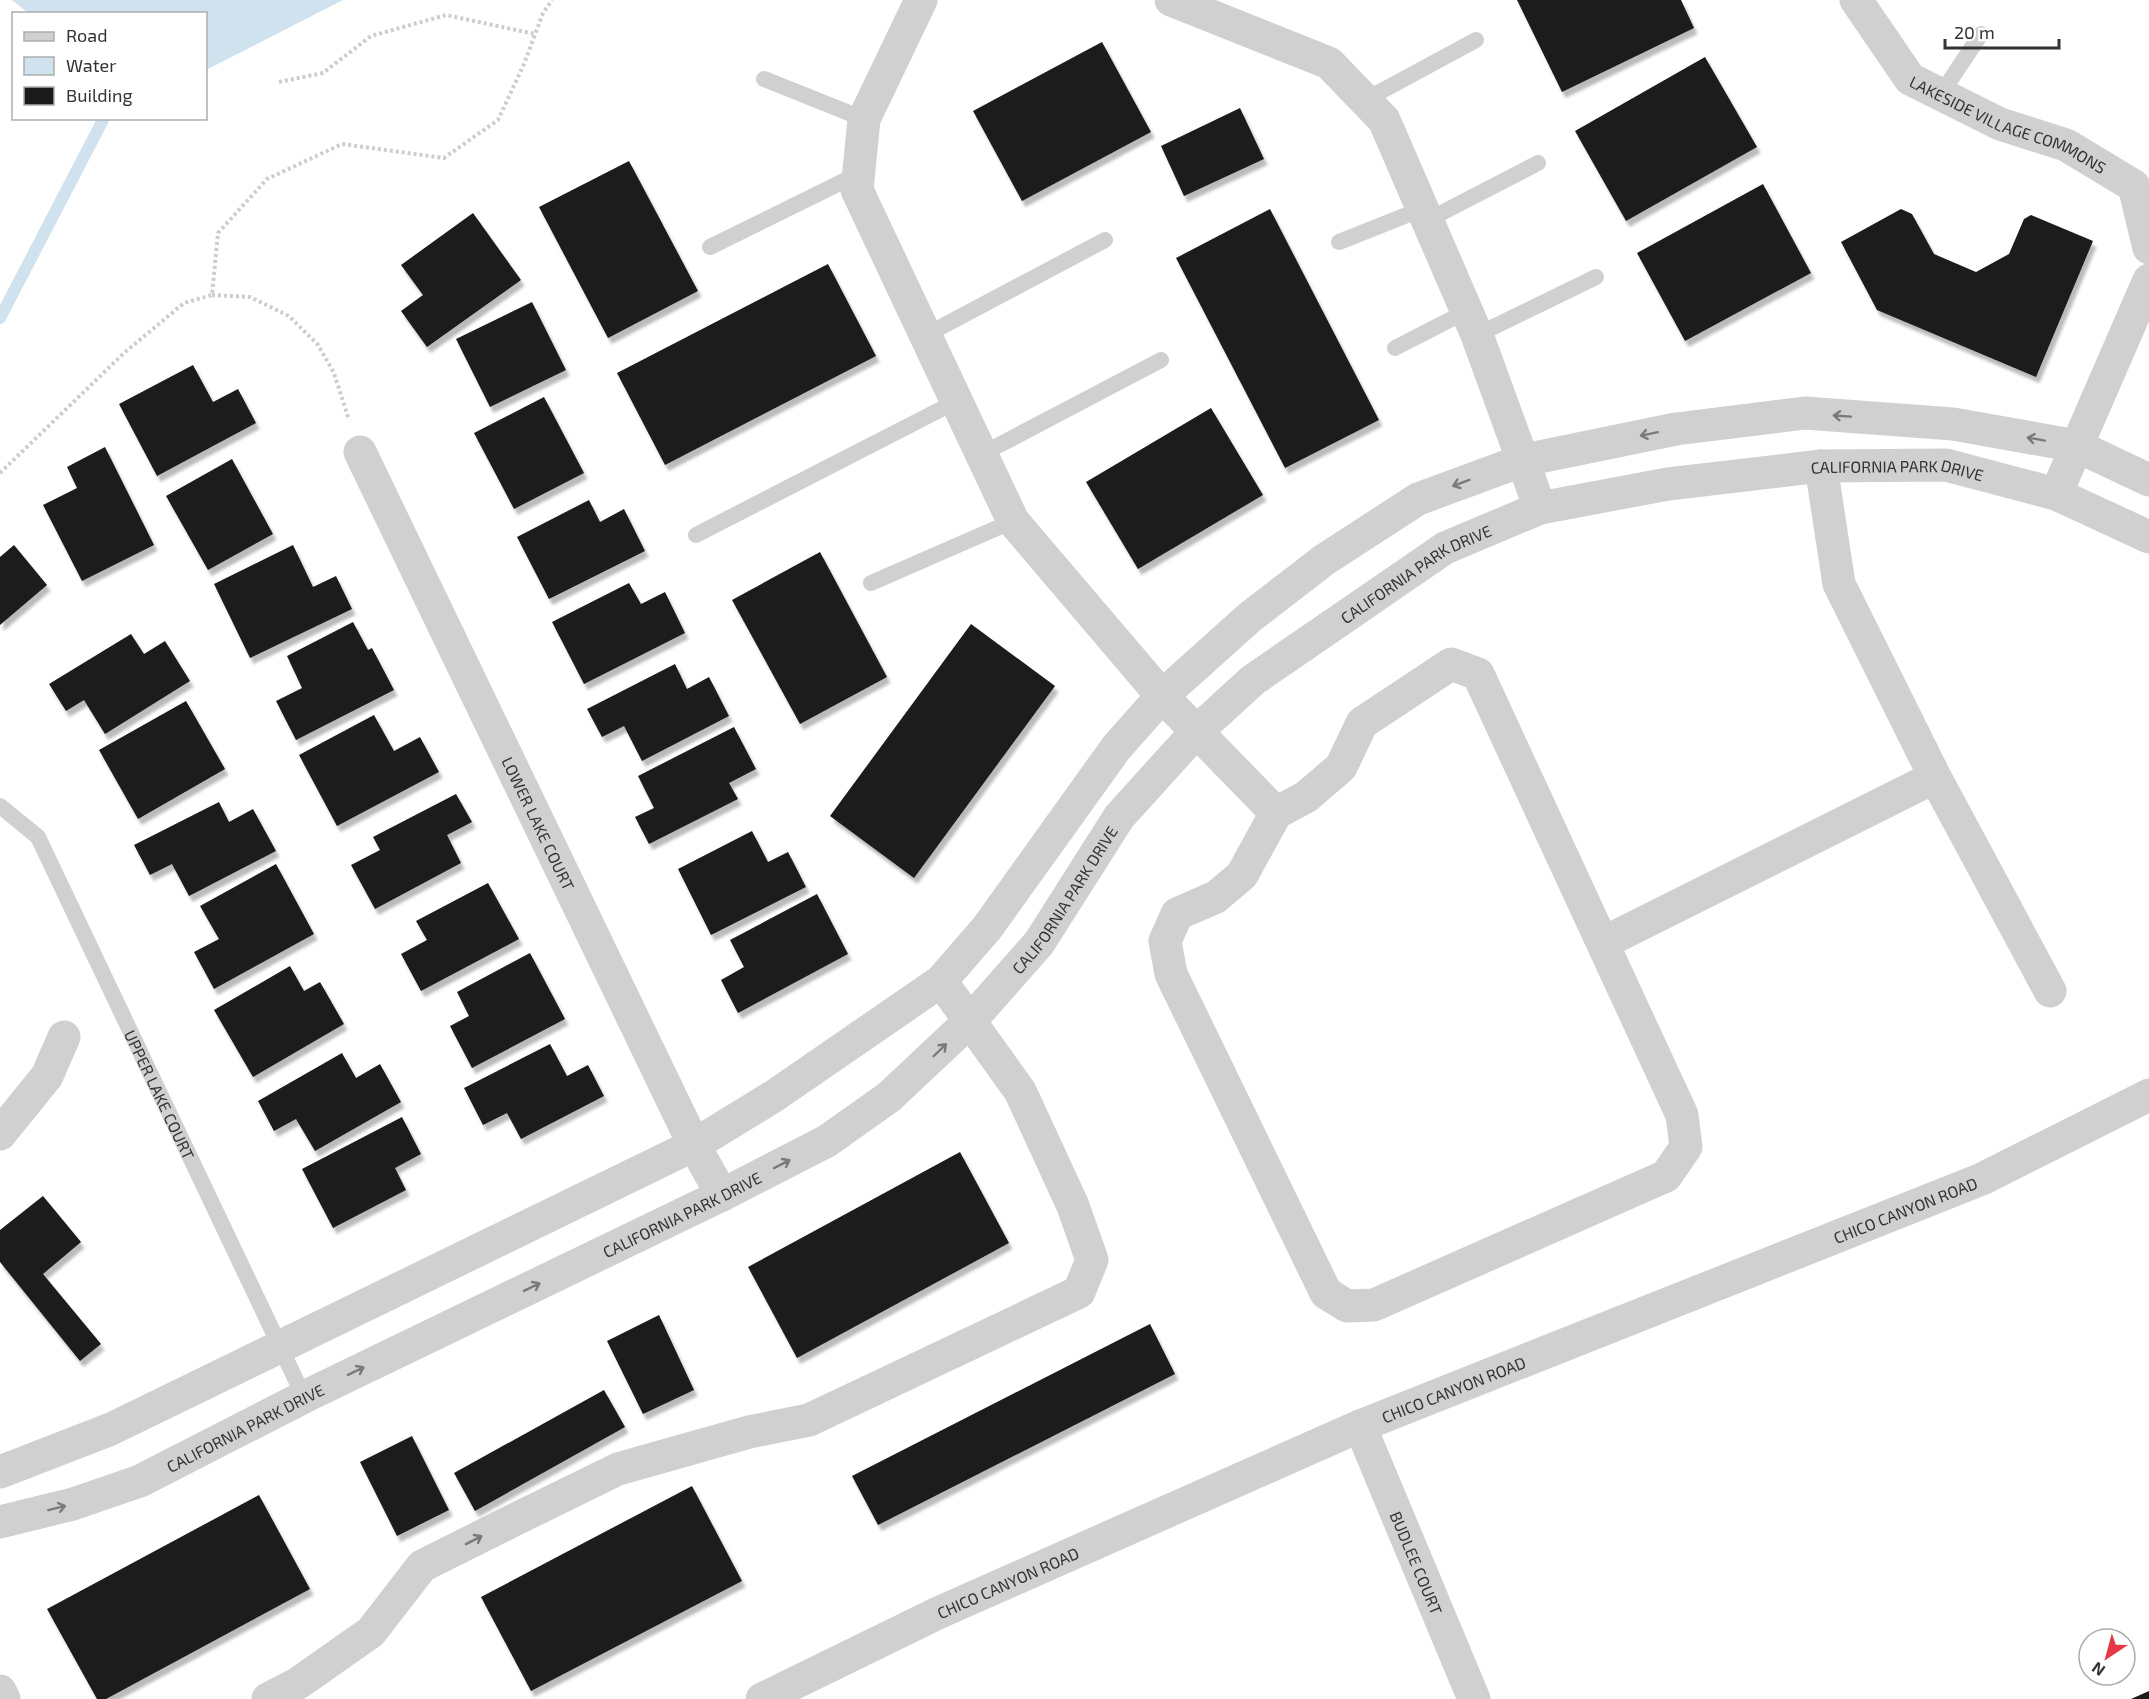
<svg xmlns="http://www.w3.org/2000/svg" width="2149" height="1699" font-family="'Exo 2',sans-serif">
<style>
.water{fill:#cfe2ee}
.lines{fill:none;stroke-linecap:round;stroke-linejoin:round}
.stream{stroke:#cfe2ee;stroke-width:12}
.building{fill:#1a1a1a;filter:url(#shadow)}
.path{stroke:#cdcdcd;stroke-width:4;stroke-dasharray:3 3;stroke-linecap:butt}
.service{stroke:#d0d0d0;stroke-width:16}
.minor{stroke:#d0d0d0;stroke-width:33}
.tertiary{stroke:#d0d0d0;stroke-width:33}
.oneway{stroke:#7a7a7a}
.labels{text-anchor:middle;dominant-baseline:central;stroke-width:6;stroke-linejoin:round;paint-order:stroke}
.street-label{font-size:16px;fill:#333;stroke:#fff}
</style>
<defs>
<filter id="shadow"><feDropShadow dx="3.5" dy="6" stdDeviation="1.5" flood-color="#0004"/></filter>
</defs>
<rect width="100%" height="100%" fill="#fff"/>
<polygon class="water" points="12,0 343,0 206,70 206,14 28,13"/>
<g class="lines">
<polyline class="stream" points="0,318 104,118"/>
</g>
<g class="building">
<polygon points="1517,0 1681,0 1694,28 1562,92"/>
<polygon points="1102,42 1151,132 1022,201 973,111"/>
<polygon points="1705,57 1757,147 1626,221 1575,131"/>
<polygon points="1240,108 1264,159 1184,196 1161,146"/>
<polygon points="629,161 698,291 608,338 539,207"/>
<polygon points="1763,184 1811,273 1685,341 1637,253"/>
<polygon points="1270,209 1379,420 1285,468 1176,258"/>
<polygon points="1901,209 1912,214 1934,254 1976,272 2009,254 2024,219 2031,215 2093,241 2036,377 1877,310 1841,242"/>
<polygon points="473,213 521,280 427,347 401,311 423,295 401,265"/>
<polygon points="828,264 876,356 665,465 617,373"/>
<polygon points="532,302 566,370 490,407 456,339"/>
<polygon points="193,365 213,402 238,389 256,423 157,476 119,404"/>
<polygon points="544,397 584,473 514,509 474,433"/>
<polygon points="1211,408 1263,495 1138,569 1086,482"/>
<polygon points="105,447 154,545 82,581 43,505 77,488 67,467"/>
<polygon points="232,459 273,534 208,570 166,496"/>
<polygon points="589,500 600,522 624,509 645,551 549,599 517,537"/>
<polygon points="14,545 47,585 0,625 0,557"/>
<polygon points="293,545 313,587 336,576 352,609 250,658 214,584"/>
<polygon points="820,552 887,677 800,724 732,600"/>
<polygon points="629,583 641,604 665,592 685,633 584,684 552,622"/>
<polygon points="353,622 368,650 372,648 394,690 296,740 276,701 302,688 287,656"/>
<polygon points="971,624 1055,686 914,878 830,816"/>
<polygon points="131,634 144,654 165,641 190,681 105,734 84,700 66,711 49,684"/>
<polygon points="675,664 687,689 709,677 729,716 642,761 624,726 602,737 587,709"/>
<polygon points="186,701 225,769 138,819 99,750"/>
<polygon points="374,715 394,751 420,737 439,772 337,826 299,755"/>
<polygon points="734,727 756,769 729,783 738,799 649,844 635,817 654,808 638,776"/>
<polygon points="456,794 472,822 447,835 461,863 375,909 351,865 380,850 373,837"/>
<polygon points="219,802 229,822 253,809 276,851 189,896 172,864 150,875 134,845"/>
<polygon points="752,831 768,862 788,852 806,887 711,935 678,869"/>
<polygon points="276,864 314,934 214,989 194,952 219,939 200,906"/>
<polygon points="488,883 519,939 421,991 401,954 427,940 416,921"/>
<polygon points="817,894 848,954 738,1013 721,980 744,967 730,940"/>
<polygon points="530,953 565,1019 472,1068 450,1026 469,1016 457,992"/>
<polygon points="290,966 304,991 320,982 344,1024 253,1077 214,1010"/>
<polygon points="550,1044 567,1076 588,1065 604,1096 521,1139 507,1113 483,1125 464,1088"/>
<polygon points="342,1053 356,1078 380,1064 401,1102 315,1151 296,1119 274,1131 258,1101"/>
<polygon points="402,1117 421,1154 395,1168 406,1190 333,1228 302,1169"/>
<polygon points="960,1152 1009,1243 797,1358 748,1267"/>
<polygon points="43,1196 81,1242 43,1274 101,1344 80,1361 0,1262 0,1230"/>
<polygon points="659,1315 694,1390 643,1414 607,1341"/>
<polygon points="1150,1324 1175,1374 878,1525 852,1476"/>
<polygon points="604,1390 625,1427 475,1511 454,1473"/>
<polygon points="412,1436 449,1510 397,1536 360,1462"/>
<polygon points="692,1486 742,1581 531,1691 481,1597"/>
<polygon points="259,1495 310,1589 106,1699 97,1699 47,1609"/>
<polygon points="2149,1691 2149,1699 2131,1699"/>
</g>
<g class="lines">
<g class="path">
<polyline points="279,82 323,73 371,36 446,15 535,34"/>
<polyline points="212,295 250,297 289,316 318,345 334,373 349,420"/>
<polyline points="0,473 124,353 184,303 212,295 218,233 267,179 342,144 444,158 498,120 524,64 543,13 552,0"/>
</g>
<g class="service">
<polyline points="764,79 864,119"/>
<polyline points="1941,94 1981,34"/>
<polyline points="1365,100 1476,40"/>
<polyline points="1428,220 1538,163"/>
<polyline points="1339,242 1422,209"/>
<polyline points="710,247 858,174"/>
<polyline points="926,335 1105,240"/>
<polyline points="1477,335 1596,277"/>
<polyline points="1395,348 1467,311"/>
<polyline points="982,454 1161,360"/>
<polyline points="696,535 957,401"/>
<polyline points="871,583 1013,521"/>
<path id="s1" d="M0 806 38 837 304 1397"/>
</g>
<g class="minor">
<polyline points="921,0 864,119 857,190 1013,521 1162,696 1276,813"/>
<polyline points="1171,0 1329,63 1384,120 1477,335 1540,508"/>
<path id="s2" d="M1856 0 1910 79 2000 124 2066 145 2134 186 2149 248"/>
<path id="s3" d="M360 452 694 1145 722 1195"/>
<polyline points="1821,466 1839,584 1935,777 2050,991"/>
<polyline points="2056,494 2149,280"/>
<polygon points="1451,664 1478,674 1682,1115 1686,1147 1666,1176 1374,1305 1347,1306 1326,1293 1171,974 1165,941 1177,914 1216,897 1242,875 1276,813 1306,797 1341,767 1362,723"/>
<polyline points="1603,943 1935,777"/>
<polyline points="0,1134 47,1076 64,1037"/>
<path id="s4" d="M1360 1426 1474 1699"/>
<polyline points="0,1472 111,1429 694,1145 774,1096 941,981 987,928 1116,748 1162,696 1250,617 1324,560 1418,499 1524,460 1676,429 1805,413 1953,424 2077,446 2149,480"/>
<path id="s5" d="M0 1522 73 1504 140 1481 304 1397 722 1195 827 1141 889 1097 971 1020 1039 943 1119 817 1195 733 1253 680 1445 548 1540 508 1668 484 1821 466 1946 465 2056 494 2149 537"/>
<polyline points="0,1691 4,1699"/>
<polyline points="268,1699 297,1684 371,1632 422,1566 522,1516 618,1469 749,1432 809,1420 1079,1292 1092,1260 1073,1206 1020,1091 941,981"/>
</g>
<path class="tertiary" id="s6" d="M762 1699 938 1613 1360 1426 1982 1179 2149 1095"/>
</g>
<defs><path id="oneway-shaft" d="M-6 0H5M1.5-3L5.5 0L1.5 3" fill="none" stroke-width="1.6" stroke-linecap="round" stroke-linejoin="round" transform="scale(1.5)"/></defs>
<g class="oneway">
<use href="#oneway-shaft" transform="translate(1842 416) rotate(-176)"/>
<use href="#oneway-shaft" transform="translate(1649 434) rotate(168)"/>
<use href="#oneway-shaft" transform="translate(2036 439) rotate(-170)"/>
<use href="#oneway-shaft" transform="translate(1461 483) rotate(160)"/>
<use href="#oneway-shaft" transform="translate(940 1050) rotate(-44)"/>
<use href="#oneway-shaft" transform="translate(782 1164) rotate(-27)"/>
<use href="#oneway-shaft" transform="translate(532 1287) rotate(-26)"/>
<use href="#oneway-shaft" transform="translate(356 1371) rotate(-26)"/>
<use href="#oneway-shaft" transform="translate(57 1508) rotate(-14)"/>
<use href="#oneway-shaft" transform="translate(474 1540) rotate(-27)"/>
</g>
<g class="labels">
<g class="street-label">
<text stroke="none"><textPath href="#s2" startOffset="204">LAKESIDE VILLAGE COMMONS</textPath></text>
<text stroke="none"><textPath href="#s5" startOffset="2242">CALIFORNIA PARK DRIVE</textPath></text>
<text stroke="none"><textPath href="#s5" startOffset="1740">CALIFORNIA PARK DRIVE</textPath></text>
<text stroke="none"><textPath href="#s3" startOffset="412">LOWER LAKE COURT</textPath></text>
<text stroke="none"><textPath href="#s5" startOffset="1254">CALIFORNIA PARK DRIVE</textPath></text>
<text stroke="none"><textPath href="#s1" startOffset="334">UPPER LAKE COURT</textPath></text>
<text stroke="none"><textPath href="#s6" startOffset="1244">CHICO CANYON ROAD</textPath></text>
<text stroke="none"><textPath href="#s5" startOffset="750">CALIFORNIA PARK DRIVE</textPath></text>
<text stroke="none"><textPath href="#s6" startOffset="758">CHICO CANYON ROAD</textPath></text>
<text stroke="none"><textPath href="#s5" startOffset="264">CALIFORNIA PARK DRIVE</textPath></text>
<text stroke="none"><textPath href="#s4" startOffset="148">BUDLEE COURT</textPath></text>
<text stroke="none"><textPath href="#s6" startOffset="272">CHICO CANYON ROAD</textPath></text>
</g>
</g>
<rect x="12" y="12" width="195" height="108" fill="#ffffff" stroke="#adadad" stroke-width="1.5"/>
<rect x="24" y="32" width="30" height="9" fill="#d0d0d0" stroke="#adadad" stroke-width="1.5"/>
<text x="66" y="42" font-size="18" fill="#333333">Road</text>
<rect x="24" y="57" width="30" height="18" fill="#cfe2ee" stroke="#adadad" stroke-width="1.5"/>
<text x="66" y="72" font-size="18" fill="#333333">Water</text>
<rect x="24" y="87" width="30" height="18" fill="#1a1a1a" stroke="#adadad" stroke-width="1.5"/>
<text x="66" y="102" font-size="18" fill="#333333">Building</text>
<g transform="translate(2107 1657) rotate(216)"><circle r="28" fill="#ffffff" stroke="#adadad" stroke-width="1.5"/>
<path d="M0-4.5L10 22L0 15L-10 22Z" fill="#e63946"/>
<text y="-9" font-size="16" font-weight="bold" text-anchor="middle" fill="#333333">N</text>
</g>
<path d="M1945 39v9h114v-9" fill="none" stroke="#333333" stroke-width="3"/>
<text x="1954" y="39" font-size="18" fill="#333333" stroke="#ffffff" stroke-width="4.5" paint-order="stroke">20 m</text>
</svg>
